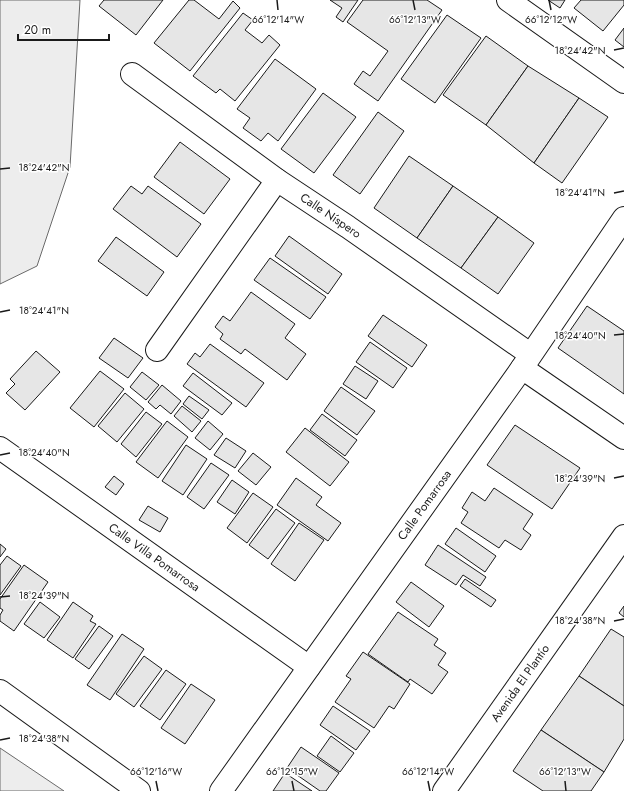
<svg xmlns="http://www.w3.org/2000/svg" width="624" height="791" font-family="Jost,sans-serif">
<style>
.green{fill:#ededed;stroke:#6a6a6a}
.building{fill:#e6e6e6;stroke:#1a1a1a}
.lines{fill:none;stroke-linecap:round;stroke-linejoin:round}
.minor-casing{stroke:#1a1a1a;stroke-width:24}
.minor{stroke:#fff;stroke-width:22}
.ticks{fill:none;stroke:#1a1a1a;stroke-width:1.5}
.labels{text-anchor:middle;dominant-baseline:central;stroke-width:3;stroke-linejoin:round;paint-order:stroke}
.street-label{font-size:12px;fill:#1a1a1a;stroke:#fff}
.ticks-label{font-size:10px;text-anchor:middle;fill:#1a1a1a;stroke:#fff;stroke-width:3;stroke-linejoin:round;paint-order:stroke}
</style>
<rect width="100%" height="100%" fill="#fff"/>
<g class="green">
<polygon points="0,0 80,0 70,167 37,266 0,284"/>
<polygon points="0,748 64,791 0,791"/>
</g>
<g class="building">
<polygon points="104,0 163,0 136,35 99,6"/>
<polygon points="189,0 194,0 219,19 233,1 240,8 190,71 154,43"/>
<polygon points="330,0 358,0 343,22 336,17 342,8"/>
<polygon points="363,0 427,0 442,10 378,101 354,84 363,71 370,76 388,51 347,22"/>
<polygon points="548,0 565,0 560,8"/>
<polygon points="581,0 624,0 624,5 603,31 574,8"/>
<polygon points="243,13 253,20 245,30 262,43 269,35 280,45 235,101 220,89 216,93 193,76"/>
<polygon points="447,15 481,38 435,103 401,79"/>
<polygon points="624,28 624,47 615,40"/>
<polygon points="486,36 528,66 486,125 443,95"/>
<polygon points="275,59 316,89 278,141 268,133 261,141 243,128 250,118 237,109"/>
<polygon points="528,66 579,98 534,163 486,125"/>
<polygon points="323,93 356,117 314,173 281,149"/>
<polygon points="579,98 608,117 562,183 534,163"/>
<polygon points="378,112 404,131 360,194 333,175"/>
<polygon points="180,142 230,179 204,214 154,177"/>
<polygon points="409,156 453,186 417,238 374,208"/>
<polygon points="131,186 142,194 148,186 201,224 177,257 113,209"/>
<polygon points="453,186 498,217 461,268 417,238"/>
<polygon points="498,217 534,243 498,294 461,268"/>
<polygon points="289,236 342,274 328,294 275,256"/>
<polygon points="116,237 164,272 147,296 98,261"/>
<polygon points="270,258 326,297 310,319 254,280"/>
<polygon points="251,292 295,324 285,338 306,354 287,380 245,349 241,354 220,339 223,334 215,327 223,316 230,321"/>
<polygon points="587,306 624,331 624,394 558,348"/>
<polygon points="383,315 427,345 412,367 368,336"/>
<polygon points="114,338 143,358 128,378 99,358"/>
<polygon points="370,342 407,368 393,388 356,362"/>
<polygon points="210,344 264,383 246,407 187,364 195,353 200,357"/>
<polygon points="36,351 60,372 25,410 6,393 15,384 10,379"/>
<polygon points="355,366 378,381 366,399 343,384"/>
<polygon points="100,371 124,389 94,427 70,408"/>
<polygon points="142,372 159,385 146,400 130,387"/>
<polygon points="193,373 232,403 222,415 183,386"/>
<polygon points="162,385 181,401 171,414 160,405 156,409 148,402"/>
<polygon points="341,387 375,411 357,435 324,411"/>
<polygon points="125,393 144,409 117,442 98,426"/>
<polygon points="189,396 209,410 202,419 183,404"/>
<polygon points="182,406 201,421 192,432 174,416"/>
<polygon points="146,412 162,424 136,457 121,444"/>
<polygon points="322,414 357,440 345,456 310,430"/>
<polygon points="167,421 188,437 158,478 136,462"/>
<polygon points="208,421 223,434 210,450 195,438"/>
<polygon points="515,425 580,468 552,509 487,465"/>
<polygon points="305,428 349,462 330,486 286,452"/>
<polygon points="226,438 246,451 235,468 214,455"/>
<polygon points="186,445 207,459 183,495 162,481"/>
<polygon points="253,453 271,467 256,485 238,471"/>
<polygon points="211,463 229,475 204,509 187,497"/>
<polygon points="114,476 124,484 116,495 105,487"/>
<polygon points="296,478 322,497 316,505 341,523 328,541 277,505"/>
<polygon points="232,480 249,492 235,514 217,502"/>
<polygon points="494,488 533,514 523,529 531,535 521,550 505,540 499,548 461,523 468,512 462,508 472,492 485,501"/>
<polygon points="253,493 273,507 247,543 227,528"/>
<polygon points="148,506 168,518 160,532 139,520"/>
<polygon points="276,509 295,523 268,559 249,545"/>
<polygon points="299,523 324,540 295,581 271,564"/>
<polygon points="456,528 496,556 485,572 445,544"/>
<polygon points="0,544 6,549 0,557"/>
<polygon points="438,545 486,577 480,586 463,575 456,585 425,565"/>
<polygon points="7,556 21,566 0,595 0,565"/>
<polygon points="24,565 48,582 14,631 0,621 0,615 3,610 0,608 0,599"/>
<polygon points="465,579 496,600 491,607 460,586"/>
<polygon points="411,582 444,606 429,627 396,602"/>
<polygon points="40,602 60,617 44,638 24,624"/>
<polygon points="73,602 93,616 90,621 96,624 73,658 47,640"/>
<polygon points="624,606 624,617 619,613"/>
<polygon points="398,612 438,639 434,645 446,653 438,665 448,672 432,694 410,679 408,682 368,654"/>
<polygon points="99,626 113,636 89,669 75,659"/>
<polygon points="611,629 624,637 624,706 579,676"/>
<polygon points="122,634 144,649 110,700 87,685"/>
<polygon points="363,652 410,684 394,709 389,706 374,728 335,702 351,679 346,676"/>
<polygon points="144,656 162,669 134,707 116,694"/>
<polygon points="166,670 186,684 160,720 140,706"/>
<polygon points="579,676 624,706 624,739 604,772 541,730"/>
<polygon points="191,684 215,700 185,744 161,728"/>
<polygon points="333,706 370,731 356,750 320,725"/>
<polygon points="541,730 604,772 591,791 543,791 513,771"/>
<polygon points="331,736 354,753 340,772 317,756"/>
<polygon points="301,747 339,773 326,791 320,791 287,768"/>
<polygon points="285,773 312,791 273,791"/>
</g>
<g class="lines">
<g class="minor-casing">
<g id="minor">
<polyline points="508,0 624,82"/>
<path id="s1" d="M132 74 277 180 348 227 530 354"/>
<polyline points="157,350 277,180"/>
<polyline points="522,368 624,438"/>
<path id="s2" d="M0 448 309 667"/>
<polyline points="0,691 139,791"/>
<path id="s3" d="M221 791 522 368 624 218"/>
<path id="s4" d="M444 791 624 536"/>
</g>
</g>
<use href="#minor" class="minor"/>
</g>
<path class="ticks" d="M277 0 278 10M413 0 415 10M549 0 551 10M614 50 624 48M0 169 10 168M614 193 624 191M0 312 10 310M614 335 624 334M0 455 10 453M614 478 624 476M0 597 10 596M614 621 624 619M0 740 10 738M156 781 158 791M292 781 294 791M428 781 430 791M565 781 566 791"/>
<g class="labels">
<g class="street-label">
<text stroke="none"><textPath href="#s1" startOffset="244">Calle Níspero</textPath></text>
<text stroke="none"><textPath href="#s3" startOffset="351">Calle Pomarrosa</textPath></text>
<text stroke="none"><textPath href="#s2" startOffset="189">Calle Villa Pomarrosa</textPath></text>
<text stroke="none"><textPath href="#s4" startOffset="132">Avenida El Plantío</textPath></text>
</g>
</g>
<g class="ticks-label">
<text x="278" y="23">66°12'14"W</text>
<text x="415" y="23">66°12'13"W</text>
<text x="551" y="23">66°12'12"W</text>
<text x="580" y="54">18°24'42"N</text>
<text x="44" y="171">18°24'42"N</text>
<text x="580" y="196">18°24'41"N</text>
<text x="44" y="314">18°24'41"N</text>
<text x="580" y="339">18°24'40"N</text>
<text x="44" y="456">18°24'40"N</text>
<text x="580" y="482">18°24'39"N</text>
<text x="44" y="599">18°24'39"N</text>
<text x="580" y="624">18°24'38"N</text>
<text x="44" y="742">18°24'38"N</text>
<text x="156" y="775">66°12'16"W</text>
<text x="292" y="775">66°12'15"W</text>
<text x="428" y="775">66°12'14"W</text>
<text x="565" y="775">66°12'13"W</text>
</g>
<path d="M18 34v6h91v-6" fill="none" stroke="#1a1a1a" stroke-width="2"/>
<text x="24" y="34" font-size="12" fill="#1a1a1a" stroke="#ffffff" stroke-width="3" paint-order="stroke">20 m</text>
</svg>
